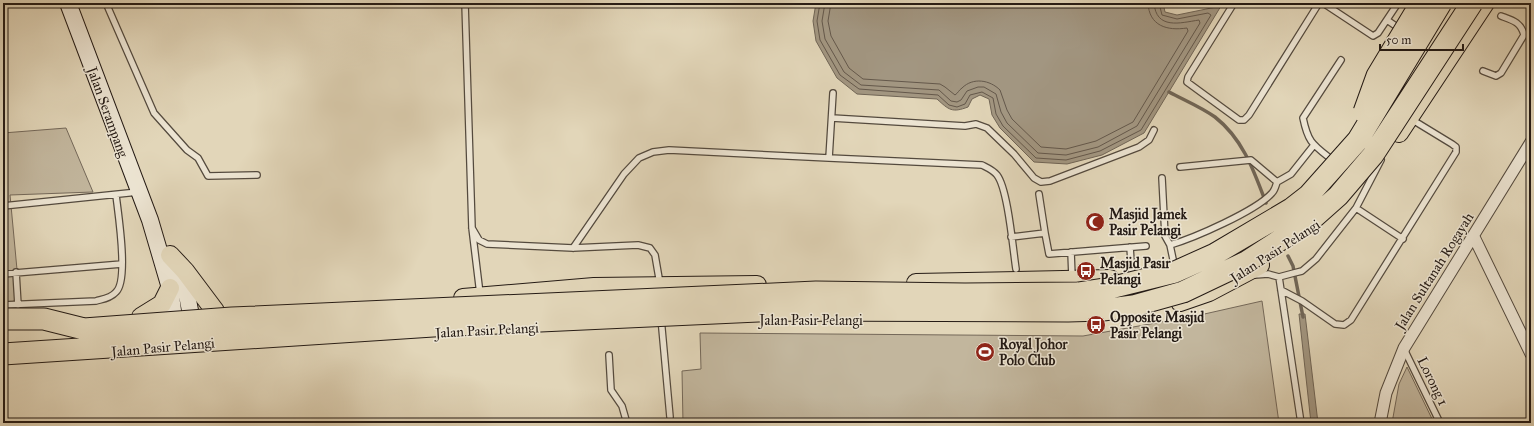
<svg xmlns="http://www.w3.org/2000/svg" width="1534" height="426" viewBox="0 0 1534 426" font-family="'IM FELL Great Primer',serif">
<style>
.green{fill:#c2b69d;stroke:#746859}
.water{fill:#a29681;stroke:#706556}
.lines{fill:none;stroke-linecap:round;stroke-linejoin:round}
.shore{stroke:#64584b;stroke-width:1}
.stream{stroke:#706556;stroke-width:3.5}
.service-casing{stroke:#544a3e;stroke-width:8}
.minor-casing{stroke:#544a3e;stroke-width:13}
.secondary-casing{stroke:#251b15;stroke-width:18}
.primary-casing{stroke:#251b15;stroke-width:20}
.motorway-casing{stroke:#251b15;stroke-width:23}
.service{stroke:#ece4d2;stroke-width:5.5}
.minor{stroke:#ece4d2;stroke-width:11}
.secondary{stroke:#ece4d2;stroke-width:16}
.primary{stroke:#e2d6b9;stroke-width:18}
.motorway{stroke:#e2d6b9;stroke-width:21}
.motorway-bridge-casing{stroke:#251b15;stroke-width:23;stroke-linecap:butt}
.motorway-bridge{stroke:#e2d6b9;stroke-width:21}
.labels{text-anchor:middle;stroke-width:3;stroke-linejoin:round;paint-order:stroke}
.street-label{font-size:14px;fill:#251b15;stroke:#ece4d2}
.poi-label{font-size:14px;font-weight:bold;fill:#251b15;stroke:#ece4d2;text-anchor:start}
</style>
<rect width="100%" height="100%" fill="#e2d6b9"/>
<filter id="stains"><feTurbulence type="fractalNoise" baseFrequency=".005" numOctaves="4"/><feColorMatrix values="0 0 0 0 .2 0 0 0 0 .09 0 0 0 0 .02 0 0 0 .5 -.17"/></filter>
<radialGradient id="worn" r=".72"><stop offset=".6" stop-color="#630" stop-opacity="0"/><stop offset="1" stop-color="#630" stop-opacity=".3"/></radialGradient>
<!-- green -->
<path class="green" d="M66,128L93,192L10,195L21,312L3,313V133Z
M1262,301L1279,423H683L682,371L701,369L700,333L1083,336L1200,315Z
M1407,367L1434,423H1392L1399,384Z"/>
<!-- water -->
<path class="water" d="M816,3H1163L1165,12L1177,15L1221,6L1144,133L1102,155L1067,164L1034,162L1000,128L992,115L989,99L980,95L972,99L968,107C952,113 949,110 937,99L857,94L837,78L816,41L813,21Z
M1299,314H1305L1318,423H1311Z"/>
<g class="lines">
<!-- shore -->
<path class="shore" d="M820,3L817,21L820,40L840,75L859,89L938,95L949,105L957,107L965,104L970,95L982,92L993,98L996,114L1003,126L1036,158L1066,160L1100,151L1141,130L1211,15L1208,13L1177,19L1162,15L1159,3
M825,3L822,21L825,39L844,72L861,85L939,90L951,101L957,102L961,100L967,91L978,87H984L996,94L1001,112L1007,123L1038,153L1066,155L1098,147L1137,126L1200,23L1199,20C1180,23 1156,30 1154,3
M831,3L828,21L831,36L849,68L863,79L940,84L945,87L955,95C958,93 959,90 962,88C973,77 990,80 1000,90L1007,110L1012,119L1041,147L1066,149L1096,141L1133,122L1188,31L1187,28C1167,31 1149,26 1148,3"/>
<!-- stream -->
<path class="stream" d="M1169,92C1184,100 1201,107 1215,117C1243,139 1254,171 1266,203
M1288,256L1293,266L1303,317"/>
<defs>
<path id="service" d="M106,3L154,113L187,150L198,158L208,176L257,175
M465,3L472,228L480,294
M1234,3L1188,77L1187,82L1239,120H1244L1249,115L1319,3
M1323,3L1373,36L1378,33L1398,3
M1387,20L1400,29
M1483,71L1496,76L1501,73L1524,35C1521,22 1512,20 1501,16
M832,118L965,126L976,124L987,128L1014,154L1034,178L1041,182L1050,181L1139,147L1149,140L1154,130
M829,158L982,165C988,168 993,170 997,175C1008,189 1013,250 1016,269
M1331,159C1312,144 1308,142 1303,118L1341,60
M1180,167L1251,160L1277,182L1291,174L1314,145
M1162,178L1165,236L1170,245L1174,264
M1039,194L1045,233
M3,206L138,192
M1356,208L1403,239
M472,228L479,240L487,244L573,248L638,245L650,248L655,255L660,284
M1011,237L1045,233L1049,254L1146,246
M1170,245C1194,238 1256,211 1272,193C1275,190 1276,185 1277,182
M1130,247L1132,276
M573,248L624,174L639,158L653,152L669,150L829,158L833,93
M1071,252L1072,277
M16,272L18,305
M3,274L122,264
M1255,275L1268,274L1279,277L1294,273L1302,271L1316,259L1356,208L1381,160
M1279,277L1301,423
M1281,290L1302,301L1335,324L1344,325L1351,320L1456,152V147L1452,144L1411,119
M3,305L96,301C103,299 111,298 116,292C129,280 118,213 116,195
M661,318L670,417
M1404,349L1440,423
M609,355L611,390L622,406L626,420"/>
<path id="minor" d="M1474,237L1531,354
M1380,423L1386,393L1404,348L1531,142"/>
<path id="secondary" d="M68,3L150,220L170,288L176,333
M174,264L187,295L194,331"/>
<path id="primary" d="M1399,133L1485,3
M170,255L185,271L215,311
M916,283L1110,279
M463,298L594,287L757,285
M1180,302L1209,292L1260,265
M141,317L162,304L170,288"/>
<path id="motorway" d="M3,337L80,329"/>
</defs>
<!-- service casing -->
<use href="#service" class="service-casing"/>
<!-- minor casing -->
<use href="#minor" class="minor-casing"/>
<!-- secondary casing -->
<use href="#secondary" class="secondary-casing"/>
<!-- primary casing -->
<use href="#primary" class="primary-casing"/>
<!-- motorway casing -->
<use href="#motorway" class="motorway-casing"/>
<!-- service -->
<use href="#service" class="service"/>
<!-- minor -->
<use href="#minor" class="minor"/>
<!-- secondary -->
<use href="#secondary" class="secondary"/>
<!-- primary -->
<use href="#primary" class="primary"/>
<!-- motorway -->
<use href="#motorway" class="motorway"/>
<defs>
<path id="motorway-bridge" d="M1364,112L1377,76L1421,3
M3,319H44L84,329L232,318L816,292L965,294L1078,293L1110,288L1175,272L1215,254L1291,209L1309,195L1358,140L1441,3
M3,354L433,326L782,310L1068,311L1103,310L1133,306L1183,292L1246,262L1311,220L1338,196L1373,155L1472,3"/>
</defs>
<!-- motorway-bridge casing -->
<use href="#motorway-bridge" class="motorway-bridge-casing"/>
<!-- motorway-bridge -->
<use href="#motorway-bridge" class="motorway-bridge"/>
</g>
<!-- icons -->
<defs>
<symbol id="mosque-disc" viewBox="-11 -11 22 22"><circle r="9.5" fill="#8f2418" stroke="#ece4d2"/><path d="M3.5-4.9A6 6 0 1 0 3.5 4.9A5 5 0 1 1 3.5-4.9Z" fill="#fff"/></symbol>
<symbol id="bus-disc" viewBox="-11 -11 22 22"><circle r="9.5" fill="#8f2418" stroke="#ece4d2"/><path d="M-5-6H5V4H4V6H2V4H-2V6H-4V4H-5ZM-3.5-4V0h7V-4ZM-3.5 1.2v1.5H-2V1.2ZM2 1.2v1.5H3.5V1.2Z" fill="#fff"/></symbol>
<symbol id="stadium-disc" viewBox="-11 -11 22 22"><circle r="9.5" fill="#8f2418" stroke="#ece4d2"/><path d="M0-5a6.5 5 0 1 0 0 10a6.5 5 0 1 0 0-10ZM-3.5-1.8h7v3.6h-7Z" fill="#fff"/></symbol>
</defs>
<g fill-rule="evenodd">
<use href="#mosque-disc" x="1084" y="211" width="22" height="22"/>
<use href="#bus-disc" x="1075" y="260" width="22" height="22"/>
<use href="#bus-disc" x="1085" y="314" width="22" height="22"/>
<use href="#stadium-disc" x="974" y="341" width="22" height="22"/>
</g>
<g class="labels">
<!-- street labels -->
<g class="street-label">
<text transform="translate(108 112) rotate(70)" y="5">Jalan Serampang</text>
<text transform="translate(1275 251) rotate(-33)" y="5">Jalan Pasir Pelangi</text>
<text transform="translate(1434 271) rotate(-58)" y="5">Jalan Sultanah Rogayah</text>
<text x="811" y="325">Jalan Pasir Pelangi</text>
<text transform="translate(487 330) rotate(-3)" y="5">Jalan Pasir Pelangi</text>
<text transform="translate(163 347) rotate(-5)" y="5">Jalan Pasir Pelangi</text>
<text transform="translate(1433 381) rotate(64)" y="5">Lorong 1</text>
</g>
<!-- poi labels -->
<g class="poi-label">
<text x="1109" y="219">Masjid Jamek<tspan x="1109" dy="16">Pasir Pelangi</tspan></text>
<text x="1100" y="268">Masjid Pasir<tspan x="1100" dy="16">Pelangi</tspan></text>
<text x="1110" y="322">Opposite Masjid<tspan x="1110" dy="16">Pasir Pelangi</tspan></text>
<text x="999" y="349">Royal Johor<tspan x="999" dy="16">Polo Club</tspan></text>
</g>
</g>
<!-- margin -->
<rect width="1534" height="426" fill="none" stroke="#e2d6b9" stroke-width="16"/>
<rect x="4" y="4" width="1526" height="418" fill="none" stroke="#251b15" stroke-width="2"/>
<rect x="8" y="8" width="1518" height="410" fill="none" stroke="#251b15"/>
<!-- scale -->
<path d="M1380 44v6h83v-6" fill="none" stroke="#251b15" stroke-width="2"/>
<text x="1386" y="44" font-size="12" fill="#251b15" stroke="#ece4d2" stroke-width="3" paint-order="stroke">50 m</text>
<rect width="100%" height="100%" filter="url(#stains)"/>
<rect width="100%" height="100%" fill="url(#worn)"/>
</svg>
